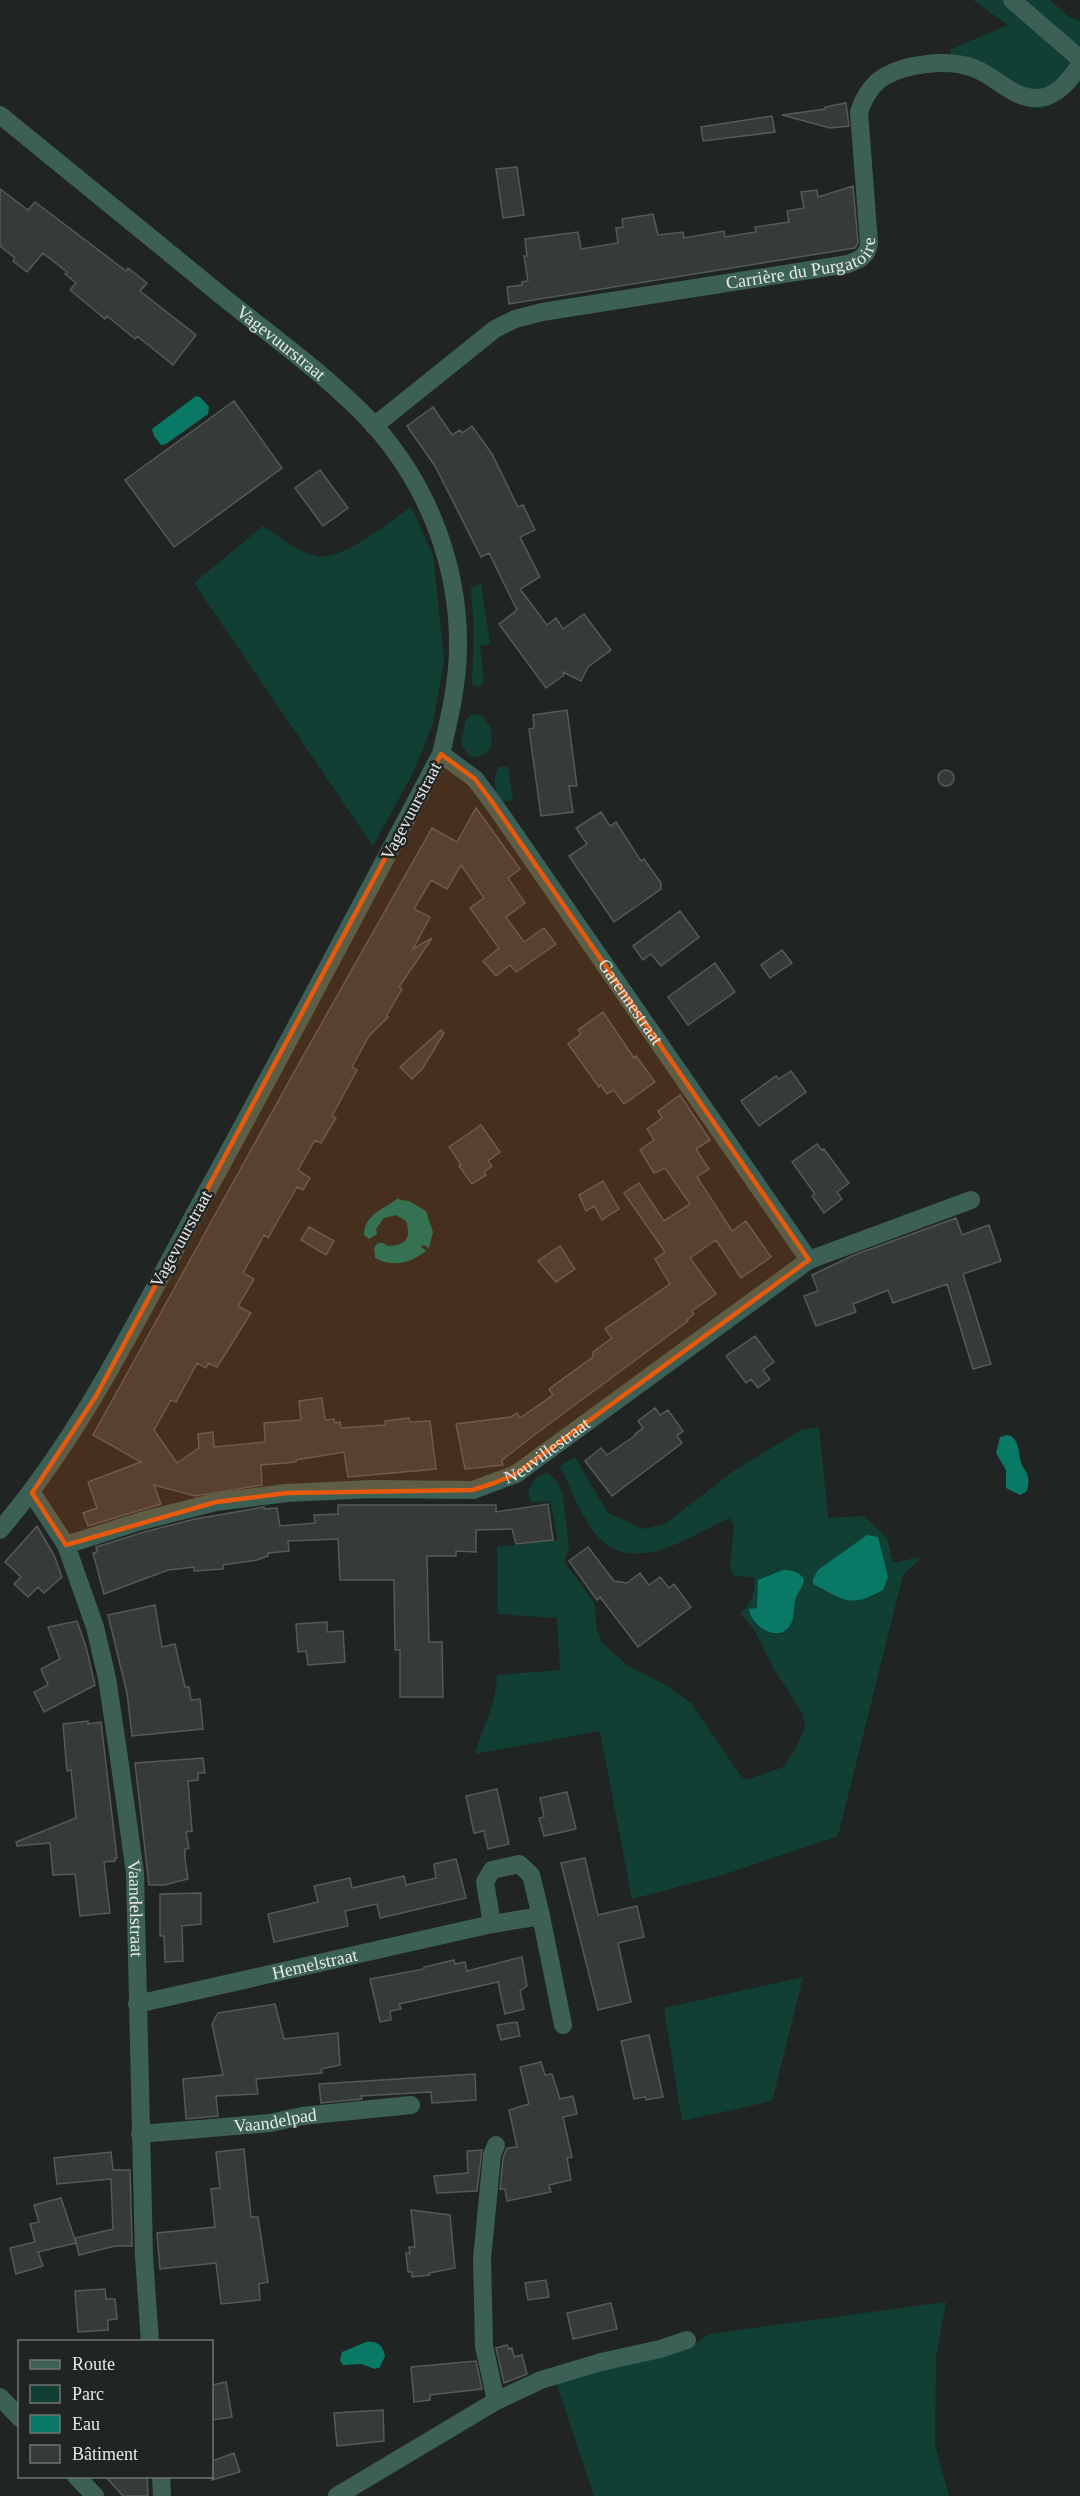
<svg xmlns="http://www.w3.org/2000/svg" width="1080" height="2496" viewBox="0 0 1080 2496" font-family="'Times New Roman',serif">
<style>
.green{fill:#113f34}
.water{fill:#097965}
.building{fill:#363b39;stroke:#545a59;stroke-width:1.5}
.lines{fill:none;stroke-linecap:round;stroke-linejoin:round}
.street{stroke:#3d6056;stroke-width:18}
.marked{fill:#e8590c;fill-opacity:0.2;stroke:#e8590c;stroke-width:4.5;stroke-linejoin:round}
.labels{text-anchor:middle;stroke-width:5;stroke-linejoin:round;paint-order:stroke}
.street-label{font-size:18px;fill:#e6eae9;stroke:#202523}
</style>
<rect width="100%" height="100%" fill="#202523"/>
<!-- green -->
<path class="green" d="M973,0H1050L1069,17L1080,21V83C1028,132 1027,99 977,79C968,76 958,74 949,71L951,49L1008,25Z
M411,507L433,555L444,661L433,723L413,773L373,846L194,583L263,526C280,537 296,551 316,556C342,562 389,522 411,507Z
M481,584L490,644L480,646L484,683L478,687L472,684L474,632L471,588Z
M473,714C497,714 500,763 470,756L461,744L466,719Z
M499,767H508L513,800L501,802C494,789 492,780 499,767Z
M819,1427L828,1518L864,1516L887,1538L893,1563L923,1556L903,1575L838,1836L723,1875L632,1899L600,1731L475,1754C483,1724 496,1707 497,1675L560,1670L557,1618L498,1614L497,1547L558,1540L550,1501L531,1502L528,1493C532,1482 537,1474 548,1473L558,1482L563,1497L569,1548L564,1562L594,1602L597,1631L602,1643L630,1667L667,1686L691,1703L740,1775L746,1780L783,1767L795,1750L805,1727L803,1714L772,1666L755,1631L741,1613C751,1602 756,1593 754,1577L734,1576L730,1568L734,1525L729,1518C692,1535 638,1575 600,1539C584,1523 570,1487 560,1466L575,1457L608,1513L643,1529L665,1524L735,1470L801,1430Z
M803,1977L772,2101L682,2121L664,2008Z
M946,2302L936,2357L935,2445L949,2496H594L556,2381L692,2346L709,2334Z"/>
<!-- water -->
<path class="water" d="M196,396L200,397L209,407L208,414L166,444L161,445L154,436L152,429Z
M398,1198L400,1200L409,1201L426,1211L433,1232L429,1248L424,1245L421,1247L426,1251C410,1263 393,1268 375,1258L374,1248L378,1243H383L388,1246C405,1245 412,1239 406,1221L396,1215L384,1218L376,1229L377,1234L369,1239L364,1235C364,1214 385,1209 398,1198Z
M1007,1435L1011,1436C1019,1442 1018,1449 1020,1458C1022,1473 1032,1469 1027,1491L1020,1495L1006,1488V1470L996,1453L1000,1437Z
M867,1535L878,1537L888,1577L883,1590C848,1609 845,1600 813,1584V1579L818,1570Z
M783,1570C793,1570 799,1572 804,1579C804,1587 797,1592 795,1601C793,1610 795,1621 788,1628C775,1642 751,1625 749,1609L757,1608L758,1580Z
M366,2342C377,2341 383,2345 385,2356L380,2367L375,2369L361,2364L343,2365L340,2360L342,2352Z"/>
<!-- building -->
<path class="building" d="M846,103L849,126L830,128L782,115L825,109V107Z
M772,116L775,132L703,141L701,127Z
M517,167L524,215L503,218L496,169Z
M853,186L858,243L855,248L509,304L507,287L522,285V282L528,281L524,256H527L525,239L578,232L581,249L618,243L616,228L623,227L622,219L653,214L658,235L683,232L684,238L724,231L725,237L756,232L755,227L789,222L787,211L804,208L801,192L817,190L818,197Z
M0,189L28,210L35,202L126,271L128,268L147,283L140,291L196,335L173,365L137,336L135,339L107,316L105,319L70,290L76,283L65,274L67,272L43,253L27,272L13,261L15,258L0,246Z
M234,401L282,468L174,547L125,480Z
M433,407L452,435L460,430L462,433L472,426L492,454L518,507L523,505L535,530L520,537L540,577L520,589L547,625L556,618L563,629L584,614L611,650L588,667L581,681L563,672L564,675L546,688L499,624L517,610L489,553L481,557L435,466L407,426Z
M320,470L348,508L323,526L295,488Z
M567,710L577,786H569L573,812L541,816L529,729L534,728L533,715Z
M938 778a8 8 0 1 1 16 0a8 8 0 1 1-16 0Z
M476,808L520,869L508,878L525,903L506,917L524,942L544,928L556,944L516,972L510,965L496,976L483,961L499,948L470,908L484,898L461,865L447,889L431,880L414,909L430,917L413,949L432,938L399,987L402,989L387,1015L388,1017L369,1036L352,1067L357,1070L332,1116L336,1118L321,1143L315,1140L298,1170L310,1178L303,1190L297,1187L268,1238L264,1235L243,1273L254,1279L238,1306L251,1313L217,1367L208,1363L206,1368L197,1363L176,1402L171,1400L154,1430L177,1463L199,1448L198,1434L213,1432L214,1447L265,1442L264,1423L301,1420L299,1401L322,1398L325,1420L334,1419L335,1423L340,1422L341,1428L385,1425V1421L409,1418L410,1422L430,1421L436,1469L348,1477L344,1452L296,1460V1462L261,1465L262,1485L195,1496L154,1485L161,1504L88,1526L83,1513L97,1508L88,1482L141,1462L93,1435L302,1058L432,828L457,842Z
M601,812L610,826L616,822L641,861L644,859L661,883V889L614,922L569,856L587,844L576,828Z
M680,911L699,937L661,966L651,954L643,960L633,946Z
M782,950L792,963L770,978L761,965Z
M715,963L735,992L688,1025L668,997Z
M603,1012L634,1058L636,1056L655,1082L624,1104L614,1090L607,1094L601,1085L599,1087L568,1044L581,1034L578,1030Z
M441,1030L444,1033L422,1069L412,1079L400,1067Z
M791,1071L806,1092L759,1126L741,1101L776,1076L779,1079Z
M680,1095L710,1140L696,1149L709,1169L697,1177L732,1231L746,1221L771,1257L741,1278L716,1240L690,1258L716,1294L692,1311L694,1314L687,1320L688,1321L533,1436L502,1460L503,1465L465,1469L456,1424L511,1417L517,1413L520,1418L553,1395L549,1389L593,1357V1352L612,1338L605,1329L670,1284L655,1259L665,1252L663,1249L624,1193L639,1183L664,1221L690,1204L665,1168L654,1173L640,1150L654,1140L647,1129L662,1118L658,1111Z
M481,1125L500,1152L488,1161L492,1166L484,1172L486,1175L472,1184L459,1166L461,1165L449,1147Z
M817,1144L822,1150L824,1149L849,1183L837,1192L842,1199L824,1213L812,1196L815,1194L792,1162Z
M603,1181L619,1209L602,1220L594,1206L586,1211L579,1195Z
M956,1218L962,1235L989,1225L1001,1261L963,1274L991,1364L973,1369L947,1284L893,1303L888,1290L853,1304L856,1312L816,1326L804,1296L818,1291L812,1275L854,1255Z
M309,1227L334,1241L326,1255L301,1240Z
M560,1246L575,1269L556,1282L538,1261Z
M755,1336L774,1362L763,1370L770,1379L758,1388L751,1379L746,1383L726,1356Z
M655,1408L660,1415L668,1410L683,1431L677,1436L682,1443L612,1496L585,1461L601,1448L607,1455L636,1435L635,1434L643,1428L638,1421Z
M548,1504L553,1540L516,1544L512,1529L476,1530V1552L456,1551V1556H427L429,1642H442L443,1697H400V1650H395L394,1580H340L338,1539L288,1541L289,1551L268,1553V1556L257,1560L223,1565V1569L194,1571V1567L168,1570L104,1594L93,1553L97,1552L96,1547L144,1532L195,1519L264,1507V1509L277,1508L280,1526L315,1523L314,1515L338,1514V1505H496V1512Z
M37,1526L54,1555L62,1577L44,1593L38,1587L28,1597L14,1584L21,1577L5,1562Z
M588,1547L614,1581L627,1583L640,1573L649,1585L660,1577L669,1588L674,1584L691,1607L638,1647L600,1597L597,1600L569,1561Z
M155,1605L162,1647L175,1644L185,1687H189L191,1700L200,1699L203,1729L132,1736L127,1693L108,1615Z
M77,1621L86,1647L95,1685L44,1712L34,1692L48,1685L41,1669L60,1659L48,1627Z
M327,1622V1632L343,1631L345,1662L308,1665L306,1651L298,1652L296,1624Z
M88,1721V1724L101,1722L117,1858H115V1861L104,1862L110,1913L80,1916L75,1874L53,1875L50,1843L17,1846L16,1842L76,1818L71,1770L67,1771L63,1724Z
M203,1758L205,1773H198V1780L188,1781L192,1831L186,1832L189,1848L185,1849V1859L188,1879L164,1885H149L135,1763Z
M497,1789L509,1844L488,1849L484,1831L474,1833L466,1796Z
M567,1792L576,1829L544,1836L539,1818L544,1817L540,1798Z
M585,1858L598,1915L637,1906L644,1937L618,1943L631,2002L598,2010L561,1863Z
M456,1859L466,1898L380,1918L377,1904L345,1911L348,1926L274,1942L268,1914L318,1902L314,1886L350,1878L352,1888L404,1876L406,1885L436,1878L434,1864Z
M201,1893V1924L182,1926L183,1961L165,1962L164,1936H160V1894Z
M522,1957L527,1986L520,1991L524,2009L505,2014L498,1982L399,2004L401,2009L390,2011L391,2020L380,2022L370,1979L424,1969V1967L454,1960L455,1964L465,1962L467,1971Z
M275,2004L284,2039L338,2033L340,2065L321,2069L322,2073L256,2079L258,2094L216,2096L218,2116L186,2119L183,2079L223,2075L212,2024L218,2013Z
M517,2022L520,2036L501,2040L497,2025Z
M649,2035L663,2097L646,2100L645,2097L634,2099L621,2041Z
M541,2062L545,2075L552,2074L560,2099L573,2096L577,2114L563,2117L572,2157L567,2158L571,2180L549,2185L551,2192L507,2201L505,2189H500L503,2158L507,2148L517,2147L509,2110L529,2104L520,2067Z
M475,2074L476,2100L432,2103L431,2092L361,2096L362,2099L321,2103L319,2084Z
M244,2149L251,2217H258L268,2282L259,2284L260,2300L221,2304L216,2263L160,2269L157,2233L215,2227L211,2189L220,2188L216,2152Z
M482,2150L477,2191L437,2193L434,2176L468,2173L467,2151Z
M111,2152L113,2170H130L132,2246H115L79,2255L75,2238L113,2229L111,2179L57,2184L54,2158Z
M61,2198L76,2243L38,2252L43,2266L16,2274L10,2248L35,2242L30,2224L39,2222L34,2205Z
M411,2210L450,2215L455,2268L429,2273L430,2275L412,2277V2272H408L406,2253H410L409,2247H415Z
M546,2280L549,2297L528,2300L525,2283Z
M105,2289L106,2299H115L117,2319L108,2320V2330L78,2332L75,2291Z
M611,2303L617,2329L573,2339L567,2313Z
M507,2345L509,2349L512,2348L514,2357L522,2355L527,2374L504,2383L496,2348Z
M476,2361L482,2389L430,2395V2400L414,2402L411,2367Z
M226,2382L232,2417L212,2420V2385Z
M383,2410L384,2441L337,2446L334,2413Z
M234,2453L240,2472L212,2480V2461Z
M105,2476H147L148,2496H123Z"/>
<g class="lines">
<!-- street -->
<g class="street">
<path d="M1012,0L1080,59"/>
<path id="s1" d="M0,115C77,177 152,239 228,301C277,340 330,378 373,424C428,485 459,566 458,647C458,683 449,720 441,754C357,912 274,1070 188,1226C131,1331 78,1439 0,1530"/>
<path id="s2" d="M374,426L495,329L515,319L542,312L848,264C859,260 868,256 869,243L859,112C863,100 869,89 878,81C901,63 950,58 976,69C998,78 1013,99 1038,98C1058,97 1070,79 1080,65"/>
<path id="s3" d="M441,754L475,779L493,803L809,1260"/>
<path id="s4" d="M32,1493L66,1545L95,1627L107,1678L119,1758L135,1873L144,2257L150,2342"/>
<path id="s5" d="M66,1545L141,1521L216,1502L287,1493L371,1489L473,1490L516,1474L809,1260L971,1200"/>
<path d="M492,1924L485,1882L492,1870L519,1864L531,1875L541,1916"/>
<path id="s6" d="M137,2004L492,1924L541,1916L563,2025"/>
<path id="s7" d="M140,2134L270,2123L302,2116L411,2105"/>
<path d="M0,2397L20,2418"/>
<path d="M496,2401L484,2346L482,2259L492,2155L496,2145"/>
<path d="M76,2476L95,2496"/>
<path d="M161,2476L162,2496"/>
<path d="M337,2496L496,2401L541,2380L601,2362L660,2349L687,2340"/>
</g>
</g>
<!-- marked area -->
<path class="marked" d="M441,754L475,779L493,803L809,1260L516,1474L494,1483L473,1490L287,1493L216,1502L66,1545L32,1493L96,1396Z"/>
<g class="labels">
<!-- street labels -->
<g class="street-label">
<text dy="6" stroke="none"><textPath href="#s2" startOffset="472">Carrière du Purgatoire</textPath></text>
<text dy="6" stroke="none"><textPath href="#s1" startOffset="362">Vagevuurstraat</textPath></text>
<text transform="translate(411 811) rotate(-62)" y="6">Vagevuurstraat</text>
<text dy="6" stroke="none"><textPath href="#s3" startOffset="314">Garennestraat</textPath></text>
<text transform="translate(181 1239) rotate(-61)" y="6">Vagevuurstraat</text>
<text dy="6" stroke="none"><textPath href="#s5" startOffset="498">Neuvillestraat</textPath></text>
<text dy="6" stroke="none"><textPath href="#s4" startOffset="434">Vaandelstraat</textPath></text>
<text dy="6" stroke="none"><textPath href="#s6" startOffset="182">Hemelstraat</textPath></text>
<text dy="6" stroke="none"><textPath href="#s7" startOffset="136">Vaandelpad</textPath></text>
</g>
</g>
<!-- legend -->
<rect x="18" y="2340" width="195" height="138" fill="#202523" stroke="#6f7472" stroke-width="1.5"/>
<rect x="30" y="2360" width="30" height="9" fill="#3d6056" stroke="#6f7472" stroke-width="1.5"/>
<text x="72" y="2370" font-size="18" fill="#e6eae9">Route</text>
<rect x="30" y="2385" width="30" height="18" fill="#113f34" stroke="#6f7472" stroke-width="1.5"/>
<text x="72" y="2400" font-size="18" fill="#e6eae9">Parc</text>
<rect x="30" y="2415" width="30" height="18" fill="#097965" stroke="#6f7472" stroke-width="1.5"/>
<text x="72" y="2430" font-size="18" fill="#e6eae9">Eau</text>
<rect x="30" y="2445" width="30" height="18" fill="#363b39" stroke="#6f7472" stroke-width="1.5"/>
<text x="72" y="2460" font-size="18" fill="#e6eae9">Bâtiment</text>
</svg>
